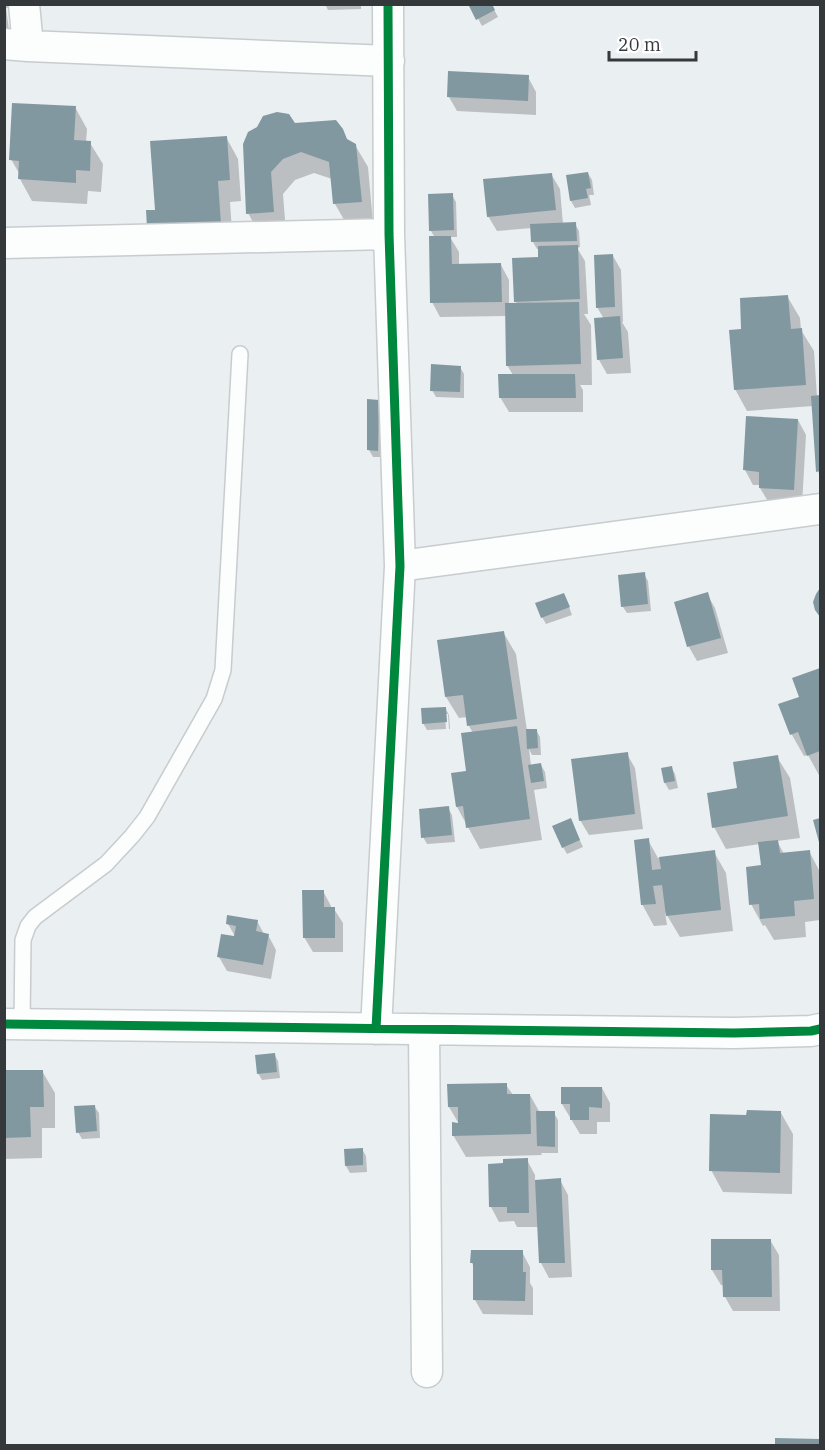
<svg xmlns="http://www.w3.org/2000/svg" width="825" height="1450" viewBox="0 0 825 1450" font-family="'IBM Plex Serif',serif">
<style>
.shadow{fill:#0003}
.building{fill:#8298a0}
.lines{fill:none;stroke-linecap:round;stroke-linejoin:round}
.lane-casing{stroke:#c8ccce;stroke-width:18}
.street-casing{stroke:#c8ccce;stroke-width:33}
.lane{stroke:#fcfdfd;stroke-width:15}
.street{stroke:#fcfdfd;stroke-width:30}
.cycleway-casing{stroke:#fff;stroke-width:13}
.cycleway{stroke:#00873e;stroke-width:9}
</style>
<rect width="100%" height="100%" fill="#eaeff2"/>
<!-- shadow -->
<path class="shadow" d="M4,4H16V7L6,8L9,30L4,31Z
M325,4H361V9L328,10Z
M470,4H491L498,17L482,26Z
M528,77L536,92V115L457,111L449,97Z
M75,107L87,129L86,142L90,143L103,164L101,192L88,191L87,204L32,201L20,179V175L11,159Z
M294,124L355,145L368,167L373,223L347,225L335,204L332,179L314,173L295,180L283,194L286,233L260,235L248,213Z
M226,137L238,159L241,201L230,202L233,245L156,211Z
M588,173L592,180L594,195H589L591,205L575,208L571,201Z
M551,174L560,189L563,224H575L579,231L580,247L577,248L585,261L588,314H584L591,325L592,385H580L583,390V412H509L500,397L513,375L507,365L506,316L440,317L432,302L435,238L431,231L452,195L456,202L457,237H450L459,252V265H501L509,280V305L517,304L516,301L540,258V249H537L533,242L532,228L497,231L488,216Z
M613,256L621,270L623,322H622L628,332L631,373L607,374L599,360L604,319L597,307Z
M787,296L800,318L801,330L814,351L817,397H820V476L818,471L813,406L747,411L735,389L743,331Z
M460,367L464,374V398L436,397L432,390Z
M378,401L382,408V457H373L369,450Z
M798,420L806,435L802,505L769,503L760,488V485H753L745,470Z
M644,574L648,581L651,611L627,613L623,607Z
M707,594L715,608L728,653L697,661L689,647L676,603Z
M567,601L572,615L546,624L542,617Z
M503,632L516,654L527,731L536,730L540,737L541,755H532L529,749L531,766L541,765L545,772L547,788L534,790L542,840L480,849L457,807L468,772L473,733L469,726L468,717L459,718L446,697Z
M820,669V777L808,755L804,756L792,735L780,705L801,698L794,679Z
M445,708L449,715L450,729H449L448,714H445L446,729L427,730L423,723Z
M627,754L635,768L643,829L589,835L580,820Z
M777,757L790,778L800,838L777,841L784,854L809,851L820,872V920L805,922L806,937L774,940L765,925L763,926L751,904L762,867L760,844L726,849L714,827L739,789Z
M671,767L675,774L678,788L669,790L665,783Z
M448,808L452,815L455,842L427,844L423,837Z
M574,827L583,847L567,854L563,847Z
M648,840L658,858L714,852L726,873L733,931L680,937L665,912L667,925L654,926L642,904Z
M323,891L331,906V909H334L343,923V952H313L304,937Z
M257,921L264,934L268,935L276,950L271,979L227,971L219,957L236,938L228,924Z
M274,1054L278,1061L280,1078L262,1080L258,1073Z
M4,1071H42L55,1093V1128H42V1158L4,1159Z
M506,1085L513,1095H530L540,1113H554L558,1120V1153H541L542,1155L466,1157L453,1135L459,1124L449,1107Z
M602,1088L610,1103V1122H597V1134H580L562,1104Z
M94,1106L99,1113L100,1138L82,1139L78,1132Z
M781,1113L793,1134L792,1194L723,1192L711,1170L747,1117Z
M362,1149L366,1156L367,1172L350,1173L346,1166Z
M527,1160L535,1175V1181L560,1180L568,1195L572,1277L549,1278L541,1263L539,1227H517L514,1221L499,1222L491,1207Z
M770,1240L779,1255L780,1311H733L725,1297L724,1285H721L712,1270Z
M522,1252L530,1267V1283L533,1288V1315L483,1314L475,1300L474,1267L472,1263Z"/>
<!-- building -->
<path class="building" d="M468,4H492L495,10L476,20Z
M448,71L529,75L528,101L447,97Z
M12,103L76,106L74,140L91,141L90,171L76,170V183L18,179L19,161L9,160Z
M277,112L289,114L295,123L336,120L343,129L347,139L356,144L362,202L333,204L329,162L301,152L283,159L271,172L274,212L246,214L243,144L248,132L257,127L263,116Z
M227,136L230,180L218,181L221,224L147,228L146,210H155L150,141Z
M588,172L591,188L586,189L588,198L570,201L566,175Z
M552,173L556,210L487,217L483,179Z
M453,193L454,230L429,231L428,194Z
M576,222L577,241L531,242L530,224Z
M429,236H451L452,264L501,263L502,302L430,303Z
M578,245L580,299L514,302L512,258L538,257V246Z
M613,254L615,307L596,308L594,255Z
M788,295L791,329L802,328L806,385L734,390L729,330L741,329L740,298Z
M579,302L581,364L506,366L505,303Z
M620,316L623,358L597,360L594,318Z
M431,364L461,366L460,392L430,391Z
M498,374H575L576,398H499Z
M820,395V471L816,472L811,396Z
M367,399L379,400L378,451L367,450Z
M746,416L798,419L794,490L759,488V472L743,470Z
M645,572L648,604L621,607L618,575Z
M820,588V617L815,610L813,602L816,594Z
M708,592L721,638L687,647L674,602Z
M564,593L570,607L541,618L535,603Z
M504,631L517,719L467,726L463,695L445,697L437,640Z
M820,668V751L807,756L798,732L790,735L778,704L799,697L792,678Z
M446,707L447,722L422,724L421,708Z
M517,726L530,819L466,828L463,806L456,807L451,773L466,771L461,733Z
M526,729H537L538,748L527,749Z
M628,752L635,814L579,821L571,759Z
M778,755L788,816L712,828L707,793L737,788L733,762Z
M541,763L544,781L531,783L528,765Z
M672,766L675,781L664,783L661,768Z
M449,806L452,835L421,838L419,809Z
M571,818L580,840L562,848L552,826Z
M820,818V846L813,820Z
M649,838L652,870L661,869L659,857L715,850L721,910L666,916L662,885L653,886L656,904L641,905L634,840Z
M778,840L780,853L810,850L814,899L794,901L795,916L760,919L759,904L749,905L746,867L761,865L758,842Z
M302,890H324V907H335V938H303Z
M227,915L258,920L256,931L269,934L263,965L217,957L221,934L234,936L236,926L226,924Z
M275,1053L277,1072L257,1074L255,1055Z
M4,1070H43L44,1107H30L31,1137L4,1138Z
M507,1083V1094H530L531,1134L452,1136V1122L458,1123V1107H448L447,1084Z
M561,1087H602V1108L589,1107V1120H570V1104H561Z
M95,1105L97,1131L76,1133L74,1106Z
M747,1110L781,1111L780,1173L709,1171L710,1114L746,1115Z
M536,1111H555V1147L537,1146Z
M363,1148V1165L345,1166L344,1149Z
M528,1158L529,1213H507V1207H489L488,1164L503,1163V1159Z
M561,1178L565,1263H539L535,1180Z
M711,1239H771L772,1297H723L722,1270H711Z
M471,1250H523V1272H526L525,1301L473,1300V1263H470Z
M775,1438L820,1439V1446H775Z"/>
<g class="lines">
<defs>
<path id="lane" d="M22,1025L23,940L28,926L35,917L106,864L132,836L147,817L214,699L223,670L240,354"/>
<path id="street" d="M24,4L28,46
M4,44L28,46L389,61
M4,243L389,234
M400,566L820,509
M4,1024L734,1033L811,1031L820,1029
M376,1029L400,566L389,234L388,4
M424,1029L427,1372"/>
</defs>
<!-- lane casing -->
<use href="#lane" class="lane-casing"/>
<!-- street casing -->
<use href="#street" class="street-casing"/>
<!-- lane -->
<use href="#lane" class="lane"/>
<!-- street -->
<use href="#street" class="street"/>
<defs>
<path id="cycleway" d="M4,1024L734,1033L811,1031L820,1029
M376,1029L400,566L389,234L388,4"/>
</defs>
<!-- cycleway casing -->
<use href="#cycleway" class="cycleway-casing"/>
<!-- cycleway -->
<use href="#cycleway" class="cycleway"/>
</g>
<!-- border -->
<rect width="825" height="1450" fill="none" stroke="#34383a" stroke-width="12"/>
<!-- scale -->
<path d="M609 51v9h87v-9" fill="none" stroke="#34383a" stroke-width="3"/>
<text x="618" y="51" font-size="18" fill="#34383a" stroke="#ffffff" stroke-width="4.5" paint-order="stroke">20 m</text>
</svg>
